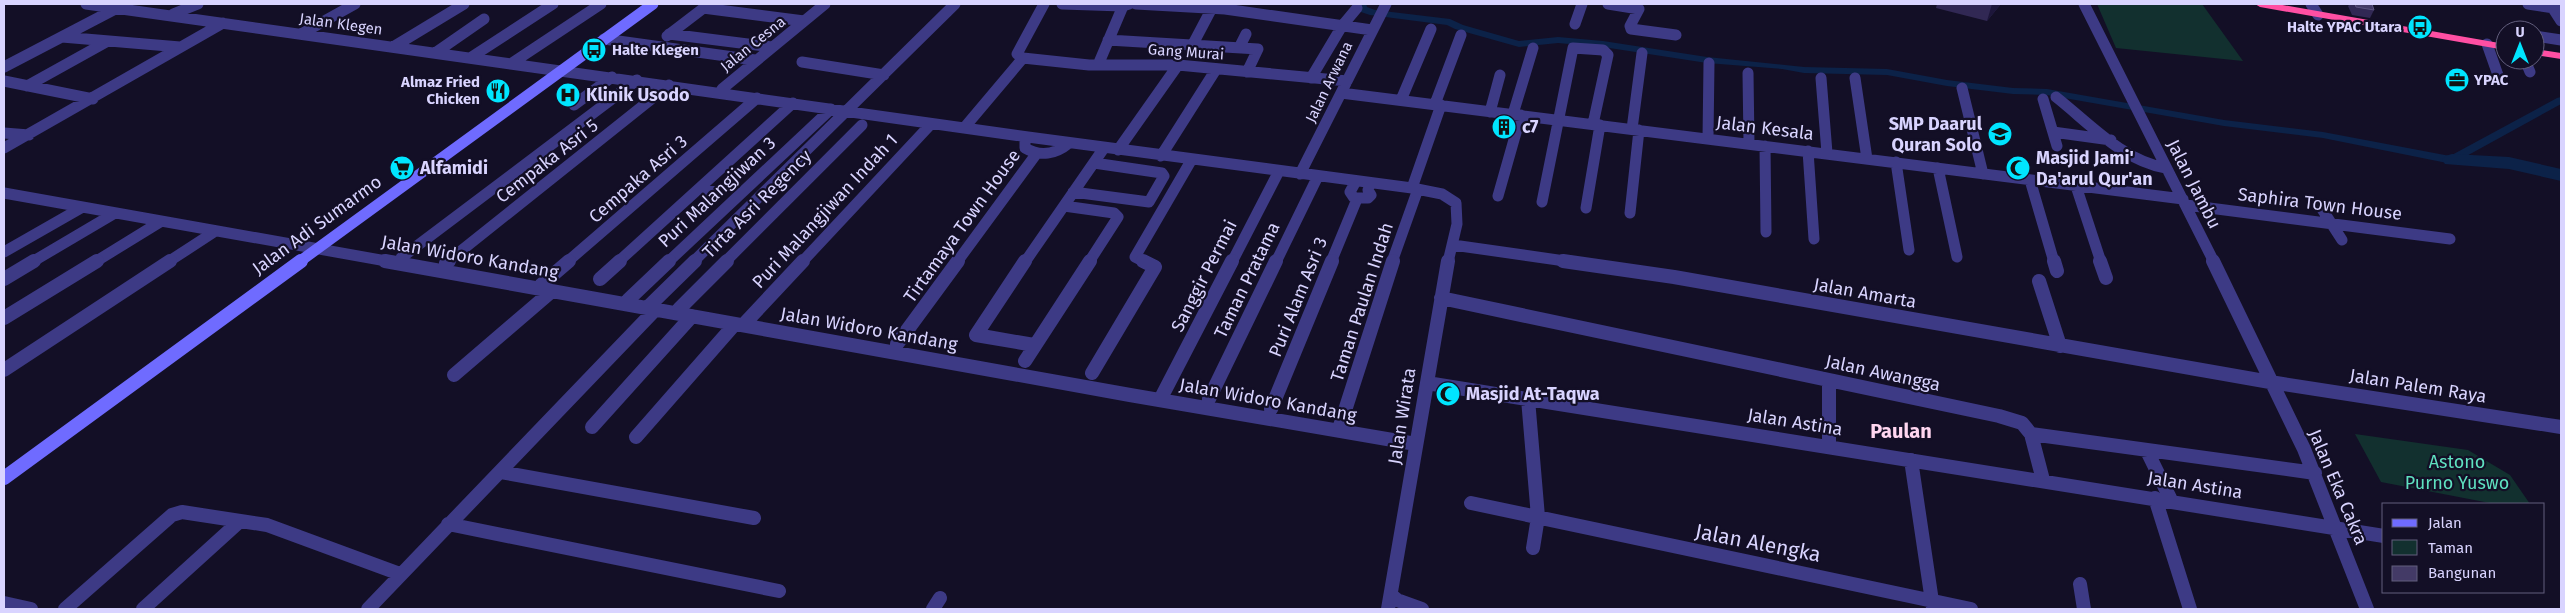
<svg xmlns="http://www.w3.org/2000/svg" width="2565" height="613" viewBox="0 0 2565 613" font-family="'Fira Sans',sans-serif">
<style>
.green{fill:#12302f}
.lines{fill:none;stroke-linecap:round;stroke-linejoin:round}
.canal{fill:#0c2248;fill-rule:evenodd}
.river{fill:#0c2248;fill-rule:evenodd}
.street-far1{stroke:#3d3a85;stroke-width:11}
.street{stroke:#3d3a85;stroke-width:14}
.secondary-far1{stroke:#6f6bff;stroke-width:11}
.secondary{stroke:#6f6bff;stroke-width:14}
.highway{fill:#ff4fa3;fill-rule:evenodd}
.wall{fill:#312854}
.shaded-wall{fill:#1d163a}
.building{fill:#433a66;stroke:#5a527e}
.labels{text-anchor:middle;stroke-width:4.5;stroke-linejoin:round;paint-order:stroke}
.far-street-label{font-size:15px;fill:#d9d4ff;stroke:#130f26}
.far-poi-label{font-size:15px;font-weight:bold;fill:#d9d4ff;stroke:#130f26;text-anchor:end}
.poi-label{font-size:18px;font-weight:bold;fill:#d9d4ff;stroke:#130f26;text-anchor:start}
.street-label{font-size:18px;fill:#d9d4ff;stroke:#130f26}
.park-label{font-size:18px;fill:#5fe0c0;stroke:#130f26}
.quarter-label{font-size:20px;font-weight:bold;fill:#ffd6f0;stroke:#130f26}
.near-street-label{font-size:21px;fill:#d9d4ff;stroke:#130f26}
</style>
<rect width="100%" height="100%" fill="#130f26"/>
<!-- green -->
<path class="green" d="M2097,4H2202L2243,61L2116,48Z
M2355,434L2468,450L2510,475L2530,504H2495L2381,482Z"/>
<g class="lines">
<!-- canal -->
<path class="canal" d="M1356,4H1366L1367,7L1375,10L1450,19L1463,25L1519,41L1558,37L1603,41L1707,57L1804,67L1887,69L1947,80L2013,88L2047,89L2224,120L2323,132L2450,156L2557,98L2561,97V104L2452,164L2323,138L2224,126L2047,95L2013,94L1947,86L1887,75L1804,73L1782,69L1707,63L1603,47L1558,43L1519,47L1455,29L1447,25L1370,15L1358,11Z"/>
<!-- river -->
<path class="river" d="M2452,154L2509,157L2561,169V181L2509,169L2445,164L2442,160L2445,156Z"/>
<!-- street-far1 -->
<path class="street-far1" d="M86,4L1028,137L1412,188L1442,194L1456,203L1457,224L1448,262
M1062,4L1123,6L1129,4
M1136,4L1225,9L1372,30
M1608,4L1639,9L1630,26L1631,29L1676,35
M2084,4L2214,262
M2311,4L2318,15
M2528,4L2561,9
M2552,7L2561,21
M703,8L804,21
M173,14L198,4
M1575,24L1582,4
M301,34L355,4
M669,34L772,47
M667,36L709,4
M2535,36L2561,40
M62,37L180,47
M604,39L755,60
M1108,40L1258,49L1247,72
M1193,44L1212,8
M2487,44L2499,78
M1240,46L1246,34
M393,47L464,4
M435,53L484,19
M470,58L553,4
M1023,58L1089,65H1178L1347,81
M1023,58L1017,54L1044,4
M2525,60L2530,72
M802,62L884,75
M512,63L601,4
M1098,65L1123,6
M4,67L119,7
M1748,73L1749,144
M1311,78L1342,26L1357,8
M1821,78L1827,153
M1855,78L1867,159
M4,81L93,99
M27,86L108,41
M1962,88L1983,174
M722,89L825,4
M1341,93L2183,199
M2056,97C2089,123 2123,161 2166,168
M2043,99L2057,146
M1401,100L1431,29
M1435,104L1461,35
M574,105L612,77
M1490,112L1500,75
M1513,114L1533,48
M964,128L1023,58
M1632,129L1642,53
M2053,132L2111,140
M4,133L29,135
M1028,137L1025,141V148C1040,157 1056,154 1069,143
M1708,138L1709,63
M1765,146L1766,232
M4,148L223,23
M1118,150L1178,65
M1808,151L1814,239
M1161,156L1215,71
M1896,162L1909,250
M1938,168L1957,257
M1300,174L1386,4
M2030,180L2054,262
M1356,181L1350,192L1354,198H1368L1371,195L1368,190L1370,183
M2076,186L2101,262
M1412,188L1441,105
M699,189L720,192
M1073,192L1149,202L1164,176L1162,173L1094,163
M4,193L392,262
M1498,196L1521,115
M1542,202L1573,48L1603,50L1608,55L1593,124
M2186,205L2450,239
M1064,206L1114,213L1118,217L1089,262
M1586,208L1600,125
M2322,209L2342,240
M1630,213L1639,130
M1453,245L1572,262
M4,252L81,208
M401,258L637,80
M32,262L115,213
M95,262L160,222
M168,262L214,232
M447,262L669,85
M567,262L757,98
M618,262L793,103
M668,262L831,109
M693,262L955,4
M725,262L862,125
M802,262L931,124
M957,262L1037,153
M1025,262L1104,148
M1145,262L1135,257L1192,159
M1232,262L1279,171
M1276,262L1318,176
M1331,262L1357,199
M1392,262L1418,189"/>
<!-- street -->
<path class="street" d="M385,261L1130,395L1416,444
M1025,261L976,335L1034,345
M1563,261L1674,277L2270,382L2561,427
M2054,261L2057,271
M2100,261L2106,278
M2213,261L2304,449L2367,609
M446,263L449,261
M4,279L34,261
M600,279L620,261
M2039,281L2060,346
M541,285L569,261
M1441,298L1999,416L2022,423L2031,434L2315,473
M628,300L669,261
M648,307L695,261
M679,309L727,261
M4,318L97,261
M745,323L803,261
M897,344L958,261
M1025,361L1090,261
M4,370L170,261
M1092,373L1155,267L1143,261
M454,375L552,291
M1829,381V447
M1427,383L2384,536
M1162,396L1232,261
M1209,399L1276,261
M1528,399L1538,517L1533,548
M1271,409L1332,261
M1340,426L1393,261
M592,427L692,316
M2031,434L2043,480
M636,437L735,324
M2147,451L2171,500
M1911,460L1933,608
M501,472L754,518
M2155,498L2190,609
M1471,503L1971,609
M448,524L779,591
M2080,584L2084,609
M1391,595L1397,600L1422,609
M4,603L31,609
M65,609L172,515L182,512L267,525L400,574
M143,609L240,521
M368,609L656,309
M933,609L940,598
M1388,609L1448,261"/>
<!-- secondary-far1 -->
<path class="secondary-far1" d="M299,262L653,4"/>
<!-- secondary -->
<path class="secondary" d="M4,478L301,261"/>
<!-- highway -->
<path class="highway" d="M2255,4H2277L2505,44V50L2260,7Z
M2535,49L2561,53V59L2535,55Z"/>
</g>
<!-- wall -->
<path class="wall" d="M1937,4H2001L1987,21L1936,8Z
M2350,4H2372L2374,10L2370,18L2352,15L2348,6Z
M1499,115L1512,117L1509,130L1497,129Z"/>
<!-- shaded-wall -->
<path class="shaded-wall" d="M1992,4H2001L1987,21Z"/>
<!-- building -->
<path class="building" d="M2355,4H2372L2374,10L2356,7Z
M1499,115L1512,117L1510,126L1498,124Z"/>
<!-- icons -->
<defs>
<symbol id="bus-disc" viewBox="-11 -11 22 22"><circle r="9.5" fill="#00e5ff" stroke="#130f26"/><path d="M-5-6H5V4H4V6H2V4H-2V6H-4V4H-5ZM-3.5-4V0h7V-4ZM-3.5 1.2v1.5H-2V1.2ZM2 1.2v1.5H3.5V1.2Z" fill="#111"/></symbol>
<symbol id="office-disc" viewBox="-11 -11 22 22"><circle r="9.5" fill="#00e5ff" stroke="#130f26"/><path d="M-6-3h4V-5.5h4V-3h4V5H-6ZM-1-4.5V-3h2v-1.5ZM-6 0V1H6V0Z" fill="#111"/></symbol>
<symbol id="restaurant-disc" viewBox="-11 -11 22 22"><circle r="9.5" fill="#00e5ff" stroke="#130f26"/><path d="M-5-6h1v4h1v-4h1v4h1v-4h1v5L-1.5 .5V6h-2V.5L-5-1ZM5-6V6H3V1.5H1.5Q1.5-4 5-6Z" fill="#111"/></symbol>
<symbol id="hospital-disc" viewBox="-11 -11 22 22"><circle r="9.5" fill="#00e5ff" stroke="#130f26"/><path d="M-5-5h3v3.5h4V-5h3V5h-3V1.5h-4V5h-3Z" fill="#111"/></symbol>
<symbol id="building-disc" viewBox="-11 -11 22 22"><circle r="9.5" fill="#00e5ff" stroke="#130f26"/><path d="M-4-6H4V6H1V3H-1V6H-4ZM-2.5-4.3h1.7v1.8h-1.7ZM.8-4.3h1.7v1.8H.8ZM-2.5-1h1.7V.8h-1.7ZM.8-1h1.7V.8H.8Z" fill="#111"/></symbol>
<symbol id="school-disc" viewBox="-11 -11 22 22"><circle r="9.5" fill="#00e5ff" stroke="#130f26"/><path d="M0-5L7-2L0 1L-7-2ZM-4 1L0 2.5L4 1V4Q0 6-4 4Z" fill="#111"/></symbol>
<symbol id="supermarket-disc" viewBox="-11 -11 22 22"><circle r="9.5" fill="#00e5ff" stroke="#130f26"/><path d="M-6-5.5h2.5l.6 2H6L4.5 2H-2.5L-4.4-4H-6ZM-1.5 3.2a1.3 1.3 0 1 0 .1 0ZM3 3.2a1.3 1.3 0 1 0 .1 0Z" fill="#111"/></symbol>
<symbol id="mosque-disc" viewBox="-11 -11 22 22"><circle r="9.5" fill="#00e5ff" stroke="#130f26"/><path d="M3.5-4.9A6 6 0 1 0 3.5 4.9A5 5 0 1 1 3.5-4.9Z" fill="#111"/></symbol>
</defs>
<g fill-rule="evenodd">
<use href="#bus-disc" x="2406" y="13" width="28" height="28"/>
<use href="#bus-disc" x="580" y="36" width="28" height="28"/>
<use href="#office-disc" x="2443" y="66" width="28" height="28"/>
<use href="#restaurant-disc" x="484" y="77" width="28" height="28"/>
<use href="#hospital-disc" x="554" y="81" width="28" height="28"/>
<use href="#building-disc" x="1490" y="113" width="28" height="28"/>
<use href="#school-disc" x="1986" y="120" width="28" height="28"/>
<use href="#supermarket-disc" x="388" y="154" width="28" height="28"/>
<use href="#mosque-disc" x="2004" y="154" width="28" height="28"/>
<use href="#mosque-disc" x="1434" y="380" width="28" height="28"/>
</g>
<g class="labels">
<!-- far-street labels -->
<g class="far-street-label">
<text transform="translate(341 24) rotate(8)" y="5">Jalan Klegen</text>
<text transform="translate(753 44) rotate(-39)" y="5">Jalan Cesna</text>
<text transform="translate(1186 52) rotate(4)" y="5">Gang Murai</text>
<text transform="translate(1329 82) rotate(-64)" y="5">Jalan Arwana</text>
</g>
<!-- far-poi labels -->
<g class="far-poi-label">
<text x="2402" y="32">Halte YPAC Utara</text>
<text x="612" y="55" text-anchor="start">Halte Klegen</text>
<text x="2474" y="85" text-anchor="start">YPAC</text>
<text x="480" y="87">Almaz Fried<tspan x="480" dy="17">Chicken</tspan></text>
</g>
<!-- poi labels -->
<g class="poi-label">
<text x="586" y="101">Klinik Usodo</text>
<text x="1982" y="130" text-anchor="end">SMP Daarul<tspan x="1982" dy="21">Quran Solo</tspan></text>
<text x="1522" y="133">c7</text>
<text x="2036" y="164">Masjid Jami'<tspan x="2036" dy="21">Da'arul Qur'an</tspan></text>
<text x="420" y="174">Alfamidi</text>
<text x="1466" y="400">Masjid At-Taqwa</text>
</g>
<!-- street labels -->
<g class="street-label">
<text transform="translate(1765 128) rotate(7)" y="6">Jalan Kesala</text>
<text transform="translate(547 161) rotate(-38)" y="6">Cempaka Asri 5</text>
<text transform="translate(638 179) rotate(-41)" y="6">Cempaka Asri 3</text>
<text transform="translate(2194 184) rotate(63)" y="6">Jalan Jambu</text>
<text transform="translate(717 192) rotate(-43)" y="6">Puri Malangjiwan 3</text>
<text transform="translate(757 204) rotate(-45)" y="6">Tirta Asri Regency</text>
<text transform="translate(2320 204) rotate(7)" y="6">Saphira Town House</text>
<text transform="translate(825 211) rotate(-47)" y="6">Puri Malangjiwan Indah 1</text>
<text transform="translate(317 225) rotate(-36)" y="6">Jalan Adi Sumarmo</text>
<text transform="translate(962 226) rotate(-54)" y="6">Tirtamaya Town House</text>
<text transform="translate(470 257) rotate(10)" y="6">Jalan Widoro Kandang</text>
<text transform="translate(1204 276) rotate(-63)" y="6">Sanggir Permai</text>
<text transform="translate(1247 280) rotate(-64)" y="6">Taman Pratama</text>
<text transform="translate(1865 293) rotate(10)" y="6">Jalan Amarta</text>
<text transform="translate(1298 297) rotate(-68)" y="6">Puri Alam Asri 3</text>
<text transform="translate(1362 302) rotate(-72)" y="6">Taman Paulan Indah</text>
<text transform="translate(869 329) rotate(10)" y="6">Jalan Widoro Kandang</text>
<text transform="translate(1883 373) rotate(12)" y="6">Jalan Awangga</text>
<text transform="translate(2418 386) rotate(9)" y="6">Jalan Palem Raya</text>
<text transform="translate(1268 400) rotate(10)" y="6">Jalan Widoro Kandang</text>
<text transform="translate(1402 416) rotate(-81)" y="6">Jalan Wirata</text>
<text transform="translate(1795 422) rotate(9)" y="6">Jalan Astina</text>
<text transform="translate(2195 485) rotate(9)" y="6">Jalan Astina</text>
<text transform="translate(2338 487) rotate(67)" y="6">Jalan Eka Cakra</text>
</g>
<!-- park labels -->
<g class="park-label">
<text x="2457" y="468">Astono<tspan x="2457" dy="21">Purno Yuswo</tspan></text>
</g>
<!-- quarter labels -->
<g class="quarter-label">
<text x="1901" y="438">Paulan</text>
</g>
<!-- near-street labels -->
<g class="near-street-label">
<text transform="translate(1758 543) rotate(11)" y="7">Jalan Alengka</text>
</g>
</g>
<!-- border -->
<rect width="2565" height="613" fill="none" stroke="#d9d4ff" stroke-width="10"/>
<!-- legend -->
<rect x="2382" y="503" width="162" height="90" fill="#130f26" stroke="#625e7d"/>
<rect x="2392" y="519" width="25" height="8" fill="#6f6bff" stroke="#625e7d"/>
<text x="2428" y="528" font-size="15" fill="#d9d4ff">Jalan</text>
<rect x="2392" y="540" width="25" height="15" fill="#12302f" stroke="#625e7d"/>
<text x="2428" y="553" font-size="15" fill="#d9d4ff">Taman</text>
<rect x="2392" y="566" width="25" height="15" fill="#433a66" stroke="#625e7d"/>
<text x="2428" y="578" font-size="15" fill="#d9d4ff">Bangunan</text>
<!-- north arrow -->
<g transform="translate(2520 45)"><circle r="24" fill="#130f26" stroke="#625e7d"/>
<path d="M0-4L9 19L0 12L-9 19Z" fill="#00e5ff"/>
<text y="-8" font-size="14" font-weight="bold" text-anchor="middle" fill="#d9d4ff">U</text>
</g>
</svg>
